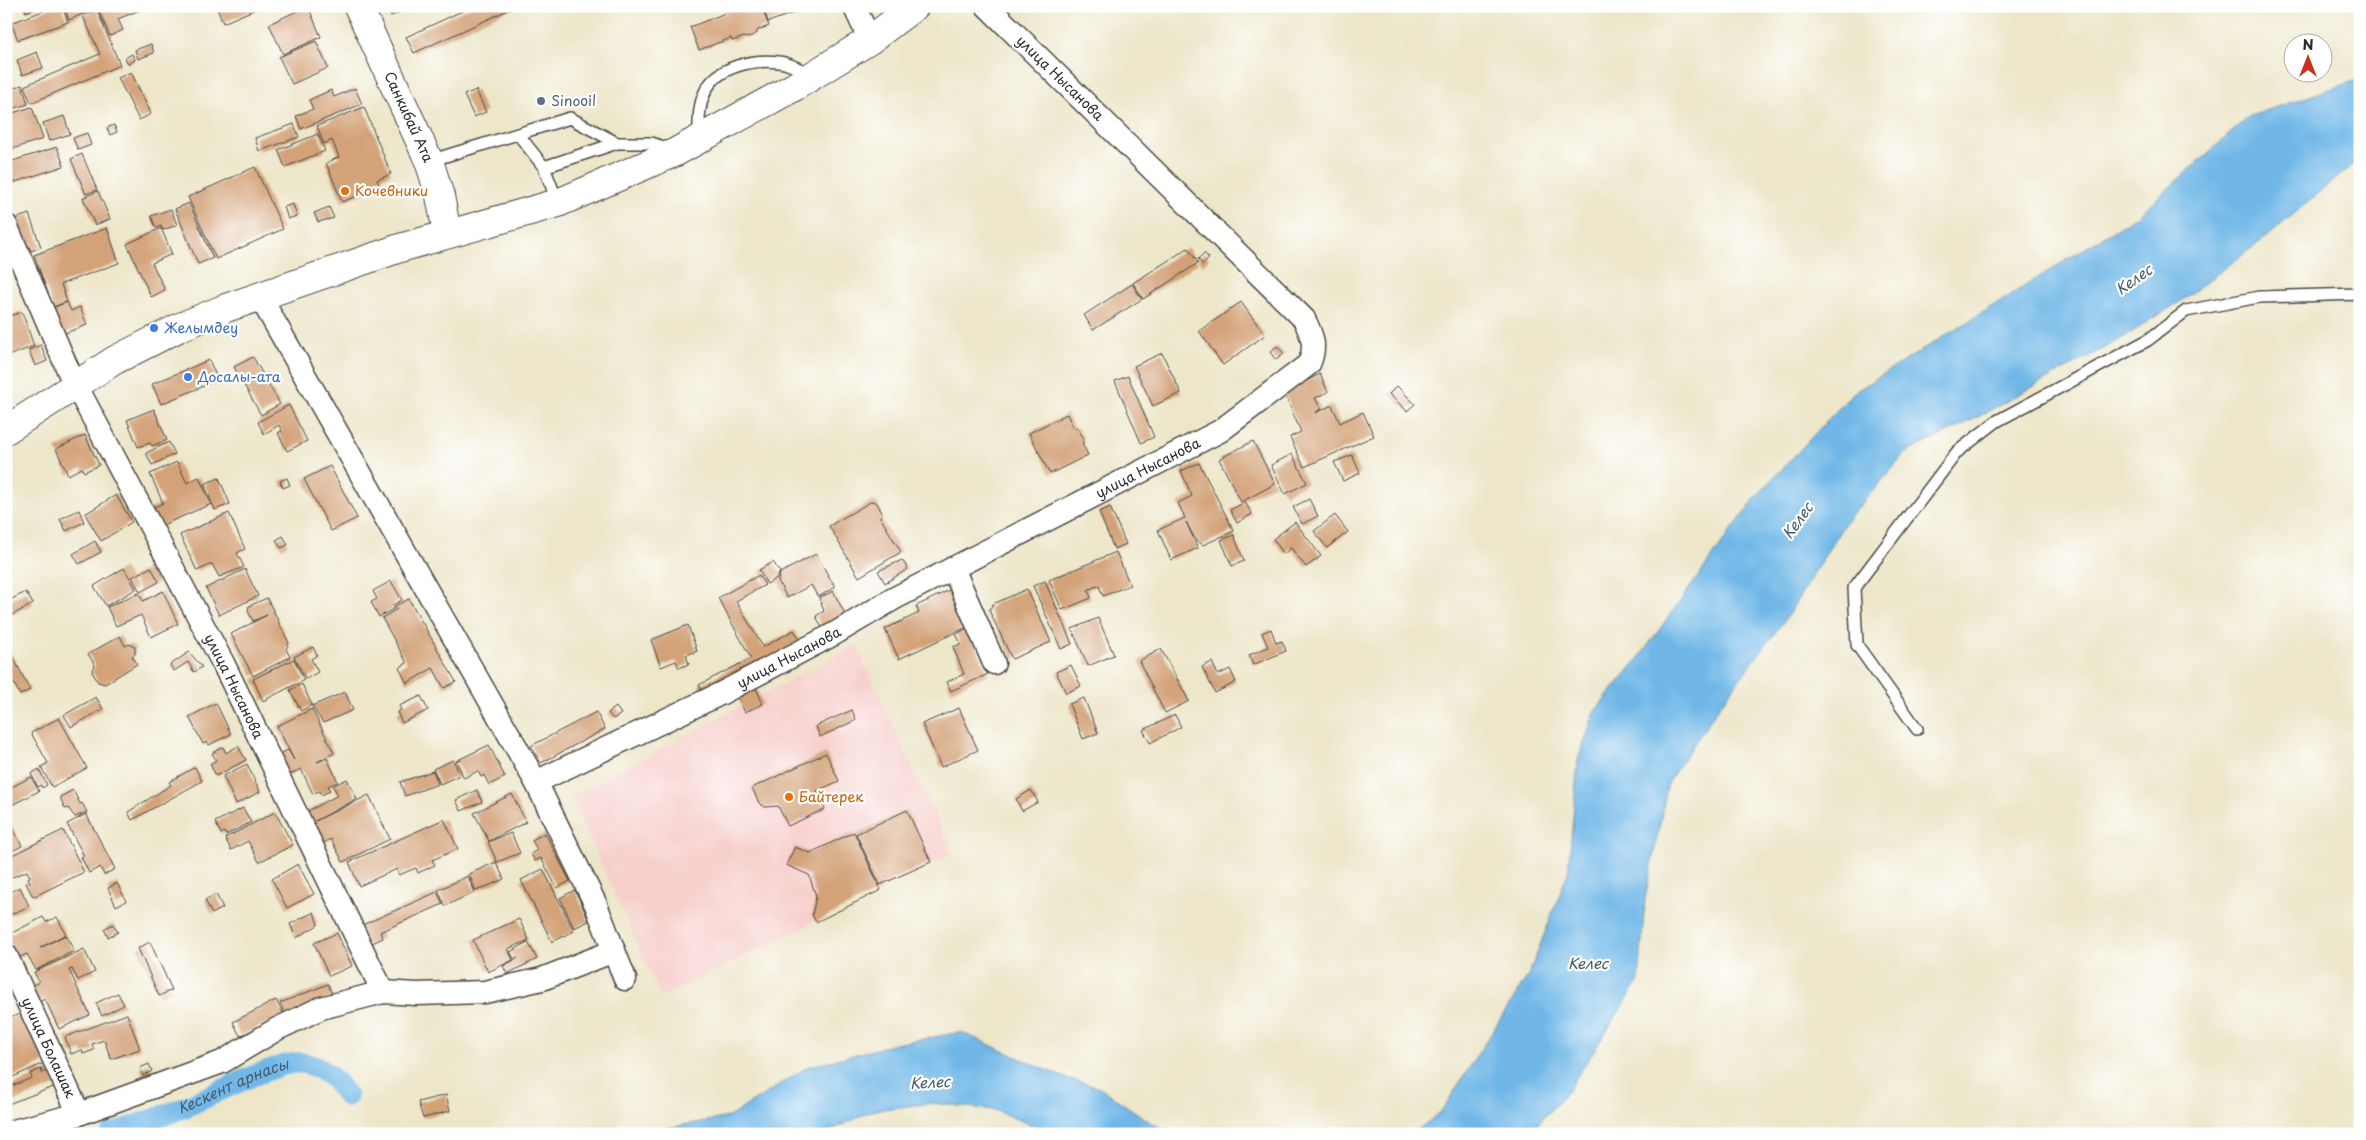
<svg xmlns="http://www.w3.org/2000/svg" width="2366" height="1140" viewBox="0 0 2366 1140" font-family="'Playpen Sans',sans-serif">
<style>
.built{fill:#f7d0cd}
.water{fill:#70b7e7;stroke:#4e7189}
.lines{fill:none;stroke-linecap:round;stroke-linejoin:round}
.canal{stroke:#70b7e7;stroke-width:21}
.building{fill:#d3a278}
.service-casing{stroke:#484743;stroke-width:14}
.minor-casing{stroke:#484743;stroke-width:25}
.tertiary-casing{stroke:#484743;stroke-width:30}
.secondary-casing{stroke:#484743;stroke-width:30}
.service{stroke:#fff;stroke-width:11}
.minor{stroke:#fff;stroke-width:22}
.tertiary{stroke:#fff;stroke-width:28}
.secondary{stroke:#fff;stroke-width:28}
.service-dot{fill:#5c6f8a;stroke:#fff;stroke-width:2}
.food-dot{fill:#e8710a;stroke:#fff;stroke-width:2}
.shop-dot{fill:#3f7fe0;stroke:#fff;stroke-width:2}
.labels{text-anchor:middle;stroke-width:4.5;stroke-linejoin:round;paint-order:stroke}
.street-label{font-size:14px;fill:#2b2b2b;stroke:#fff}
.service-label{font-size:14px;fill:#4e5e75;stroke:#fff;text-anchor:start}
.food-label{font-size:14px;fill:#c56008;stroke:#fff;text-anchor:start}
.shop-label{font-size:14px;fill:#366cbe;stroke:#fff;text-anchor:start}
.water-label{font-size:15px;font-style:italic;fill:#435c6d;stroke:#fff}
</style>
<rect width="100%" height="100%" fill="#fff"/>
<filter id="ink" filterUnits="userSpaceOnUse"><feTurbulence type="fractalNoise" baseFrequency=".02" numOctaves="2"/><feDisplacementMap in="SourceGraphic" scale="10" xChannelSelector="R" yChannelSelector="G"/><feConvolveMatrix kernelMatrix="1 2 1 2 8 2 1 2 1" color-interpolation-filters="sRGB"/></filter>
<filter id="wash" filterUnits="userSpaceOnUse"><feTurbulence type="fractalNoise" baseFrequency=".0096" numOctaves="4" result="noise"/><feDisplacementMap in="SourceGraphic" scale="20" xChannelSelector="R" yChannelSelector="G"/><feGaussianBlur stdDeviation="1.12" result="paint"/><feColorMatrix in="noise" values="0 0 0 0 0 0 0 0 0 0 0 0 0 0 0 0 0 1.4 0 .05"/><feComposite in="paint" operator="in"/></filter>
<g filter="url(#wash)">
<rect width="100%" height="100%" fill="#ede6c9"/>
<!-- built -->
<path class="built" d="M856,645L953,854L661,997L571,797Z"/>
<!-- water -->
<path class="water" d="M2360,79V159L2265,238L2181,301L2126,336L1976,418L1906,453L1845,523L1786,618L1721,704L1668,782L1645,899L1639,981L1567,1092L1529,1134H1412L1441,1112L1529,974L1568,872L1578,760L1595,711L1638,659L1756,497L1853,393L2137,216L2250,116Z
M961,1032L1060,1076L1100,1088L1153,1124L1177,1134H1055L994,1110L933,1103L874,1110L823,1134H632L729,1117L807,1067L895,1044Z"/>
<g class="lines">
<!-- canal -->
<path class="canal" id="s1" d="M111,1134C134,1126 157,1118 180,1109C206,1099 277,1060 302,1063C323,1066 335,1079 347,1096"/>
</g>
<g id="blocks">
<!-- building -->
<path class="building" d="M24,6H40L26,12Z
M56,6H62L68,22L18,40L11,23Z
M64,6H101L69,20Z
M105,6H149L118,19L123,30L110,36L98,9Z
M216,6H263L223,23Z
M308,6L321,37L283,54L269,24Z
M386,6H413L391,16Z
M473,6H517L414,53L406,37Z
M743,6H761L769,26L758,30L756,34L747,38L744,37L732,41L731,38L699,50L690,27Z
M763,6H801L802,10L768,22Z
M97,10L120,65L31,103L24,86L100,54L83,16Z
M316,41L328,68L292,84L279,57Z
M151,44L154,53L138,59L135,50Z
M37,52L43,68L22,75L17,60Z
M132,54L135,60L128,64L125,58Z
M131,72L151,114L139,120L118,78Z
M7,74L11,89L22,85L28,104L6,111Z
M355,88L362,104L301,129L296,116L313,109L309,100L331,90L334,97Z
M476,90L486,112L474,117L464,95Z
M32,107L43,139L6,151V115Z
M364,107L391,174L377,180L380,187L342,202L326,163L339,157L332,140L324,144L317,126Z
M64,116L70,134L49,141L43,123Z
M294,124L299,137L259,151L255,138Z
M114,125L117,132L110,135L107,128Z
M87,133L91,145L78,150L73,138Z
M318,134L325,151L285,167L278,150Z
M57,147L64,166L6,185V163Z
M82,154L97,190L86,194L71,159Z
M255,167L283,229L216,259L188,197Z
M98,191L110,219L95,225L83,198Z
M189,203L213,258L198,264L175,209Z
M293,204L297,216L288,219L284,207Z
M329,207L334,218L318,222L314,213Z
M171,209L177,225L163,230L161,226L156,228L151,216Z
M29,214L41,247L31,251L29,247L26,248L15,219Z
M107,228L119,263L61,284L67,302L53,307L34,255Z
M161,228L172,254L152,263L165,290L151,297L127,244Z
M1188,248L1198,263L1143,299L1133,283Z
M1204,253L1209,258L1203,265L1198,259Z
M1132,284L1142,299L1093,330L1084,315Z
M67,302L71,311L80,307L87,325L60,335L50,309Z
M1241,302L1265,335L1223,365L1199,331Z
M22,312L34,346L6,357V317Z
M41,345L47,361L35,366L29,350Z
M1277,346L1284,354L1276,360L1270,352Z
M1162,353L1181,393L1153,406L1134,366Z
M253,357L280,404L261,415L234,367Z
M209,360L218,380L161,404L152,384Z
M1320,374L1328,392L1315,398L1321,409L1315,413L1332,405L1340,423L1363,412L1374,436L1304,467L1290,437L1301,432L1284,392Z
M1128,376L1154,437L1141,443L1115,381Z
M1397,386L1415,404L1407,411L1389,394Z
M289,405L307,441L287,451L278,433L282,431L279,425L264,434L258,422Z
M154,409L167,440L152,446L150,443L138,447L127,420Z
M1067,414L1073,427L1078,429L1083,437V445L1088,455L1050,474L1029,433Z
M85,435L99,465L84,472L82,468L68,475L56,449Z
M1253,441L1275,484L1241,502L1219,459Z
M169,442L175,454L152,465L146,453Z
M1292,454L1307,483L1285,494L1271,465Z
M1352,455L1360,473L1343,481L1334,462Z
M177,462L187,483L199,477L211,504L158,527L150,509L163,503L150,474Z
M1199,463L1234,531L1203,545L1195,539L1186,522L1198,548L1171,560L1158,530L1185,518L1178,503L1192,496L1181,471Z
M330,466L357,518L331,531L304,479Z
M219,478L230,504L215,510L204,484Z
M287,478L290,485L283,488L280,481Z
M116,495L132,522L101,541L85,514Z
M1309,499L1318,516L1302,524L1293,507Z
M872,501L877,503L882,513L880,517L901,552L859,577L829,526Z
M1245,502L1252,514L1237,523L1230,510Z
M1110,507L1126,544L1114,549L1099,512Z
M79,510L84,522L66,531L60,519Z
M229,513L245,549L237,553L244,567L219,577L212,564L197,571L180,535Z
M1335,515L1348,532L1327,548L1314,531Z
M1295,522L1321,556L1306,567L1291,548L1284,554L1273,539Z
M1234,535L1244,561L1232,566L1221,540Z
M283,536L288,545L281,548L276,540Z
M95,541L101,552L79,564L73,554Z
M1116,552L1130,585L1103,596L1099,586L1094,587L1088,590L1091,598L1062,610L1049,580Z
M816,554L835,587L818,597L811,585L787,598L778,581L780,573Z
M902,560L908,569L885,583L878,571Z
M773,562L780,572L777,578L767,584L759,570Z
M151,567L159,582L140,592L132,577Z
M124,568L136,589L106,606L94,586Z
M245,569L258,596L219,615L206,588Z
M759,575L765,585L736,601L763,647L794,630L804,647L759,672L753,662L757,671L706,698L699,685L751,658L718,598Z
M391,581L402,600L393,605L395,608L379,617L371,602L377,599L373,591Z
M1045,581L1072,644L1061,649L1033,586Z
M952,589L969,626L899,659L885,629L919,613L916,606Z
M1027,589L1051,642L1012,659L989,610L993,604Z
M163,591L178,624L151,637L141,615L116,626L107,607L139,593L143,601Z
M833,591L844,612L843,619L823,630L816,616L824,611L819,598Z
M26,592L33,604L6,618V602Z
M267,598L289,643L286,649L290,657L253,676L231,634L267,615L253,621L248,611L249,606Z
M409,599L456,682L444,688L433,668L407,683L399,668L407,663L382,618L397,609L395,606Z
M1098,618L1114,655L1088,666L1072,629Z
M688,625L697,651L686,655L689,664L679,668L676,661L661,667L651,640Z
M968,628L988,674L951,691L947,682L964,674L953,647L961,644L956,634Z
M1271,629L1276,643L1282,641L1286,651L1253,665L1249,655L1268,647L1262,633Z
M120,636L125,646L129,644L135,647V654L132,656L137,664L105,684L98,682L92,672L95,665L88,654Z
M8,647L30,690L20,695L6,668Z
M313,647L317,655L311,659L318,672L306,679L294,657Z
M1161,649L1189,701L1165,713L1139,661Z
M189,652L202,667L194,672L188,662L174,671L170,665Z
M294,659L304,680L263,701L253,679Z
M1212,662L1218,675L1230,669L1236,682L1215,693L1202,667Z
M1071,665L1081,686L1066,693L1056,672Z
M302,684L312,705L301,711L290,690Z
M756,688L763,704L745,712L737,696Z
M345,692L353,710L323,723L312,706Z
M421,696L428,710L402,723L397,712L401,710L399,706Z
M96,697L103,709L71,727L64,715Z
M1084,698L1098,733L1083,739L1069,704Z
M216,703L231,734L209,745L207,742L203,744L189,717Z
M616,707L621,714L613,719L608,713Z
M959,708L978,750L941,767L922,724Z
M312,709L334,753L317,762L327,758L338,782L328,786L330,791L321,795L319,791L313,794L301,769L287,776L277,755L288,750L294,760L277,726Z
M852,710L856,720L820,737L816,726Z
M596,712L605,729L541,763L531,746Z
M1175,715L1181,727L1150,743L1143,730Z
M59,718L87,768L52,787L41,767L48,763L31,733Z
M489,745L505,777L489,785L484,775L481,777L478,771L464,778L456,761Z
M238,746L246,760L216,776L210,764L216,760L212,753L223,747L226,753Z
M826,753L839,781L817,791L825,809L788,826L778,806L765,807L759,803L752,788Z
M453,760L460,775L440,784L433,769Z
M247,764L260,792L236,804L223,776Z
M195,767L202,781L132,820L128,812L171,785L169,782Z
M39,769L47,785L42,788L41,785L38,787L31,774Z
M433,771L438,784L405,796L400,782Z
M31,777L39,791L6,808V790Z
M347,779L357,799L315,821L369,795L390,839L343,862L331,839L319,845L306,812L338,795L333,786Z
M73,790L80,804L82,803L87,812L75,817L68,808L65,809L60,797Z
M477,790L482,802L461,811L456,800Z
M1031,790L1038,802L1022,811L1016,799Z
M512,794L526,822L489,841L474,813Z
M243,808L251,822L226,835L224,832L221,834L215,822Z
M907,810L931,862L880,885L856,834Z
M275,812L293,845L259,862L248,841L231,850L225,838Z
M6,814L22,846L6,854Z
M86,814L115,869L104,875L100,867L89,873L81,857L84,856L67,824Z
M444,819L458,849L432,860L435,865L418,873L416,868L399,875L397,869L359,886L349,862Z
M63,830L84,872L35,896L32,895L26,883L30,882L28,878L30,877L27,871L10,878L6,870V858Z
M854,832L881,890L816,922L812,915L816,896L809,875L786,865L795,847L810,853Z
M511,833L520,853L497,862L488,842Z
M545,833L570,881L557,888L541,858L535,861L531,854L537,850L532,840Z
M496,862L504,879L476,891L469,874Z
M298,864L314,894L287,908L272,879Z
M543,869L574,931L552,942L521,880Z
M468,876L475,892L445,906L438,890Z
M117,883L126,901L116,906L108,888Z
M20,887L29,906L6,917V894Z
M575,890L589,921L574,928L560,898Z
M437,892L443,904L380,932L383,938L368,945L360,926Z
M216,894L223,908L212,914L205,900Z
M314,912L318,925L296,938L290,924Z
M43,917L46,922L57,917L66,934L40,948L66,935L74,951L36,970L27,954L18,958L6,936Z
M519,919L529,940L508,949L513,960L488,972L473,940Z
M113,924L118,932L108,937L104,929Z
M337,933L352,966L329,976L314,943Z
M150,942L172,990L159,996L138,948Z
M528,942L537,959L507,974L503,966L518,958L514,959L510,952Z
M84,949L95,972L78,980L72,969L69,970L90,1015L59,1029L45,999L37,1003L29,987L39,982L34,972Z
M328,984L333,997L287,1018L280,1003Z
M118,993L124,1005L102,1016L96,1003Z
M276,1000L284,1015L240,1036L233,1022Z
M23,1012L46,1062L13,1077L6,1063V1020Z
M127,1014L140,1049L111,1059L104,1040L92,1044L94,1050L83,1054L82,1050L71,1054L65,1037Z
M149,1064L152,1071L143,1076L140,1068Z
M41,1069L42,1073L50,1070L56,1086L8,1104L6,1088L32,1078L30,1074Z
M446,1095L450,1111L423,1118L418,1102Z"/>
</g>
</g>
<g filter="url(#ink)">
<use href="#blocks" fill-opacity="0" stroke="#484743" stroke-width="1"/>
<g class="lines">
<defs>
<path id="service" d="M518,134L544,167L558,203
M699,138C699,122 698,107 705,92C717,66 753,59 779,62C790,63 801,70 811,75
M429,161L570,118L617,143
M544,167L617,143H651L672,150
M1917,729L1857,645L1854,588L1957,452L1997,421L2148,340L2186,311L2259,297L2360,294"/>
<g id="minor">
<path d="M854,6L870,40"/>
<path id="s2" d="M6,225L75,386L80,393L223,663L383,992"/>
<path d="M259,295L536,782L596,905L625,979"/>
<path d="M953,568L994,663"/>
<path id="s3" d="M536,782L720,694L834,634L895,598L1220,431L1309,364C1317,346 1312,335 1304,319L987,6"/>
<path id="s4" d="M6,955L79,1114"/>
<path d="M6,1133L79,1114L222,1062L277,1029L321,1008L383,992L416,994L485,992L542,979L614,951"/>
</g>
<g id="tertiary">
<path id="s5" d="M358,6L429,161L440,196L447,233"/>
</g>
<path id="secondary" d="M6,430L115,360L180,327L226,308L400,248L558,203L676,152L794,87L870,40L915,6"/>
</defs>
<!-- service casing -->
<use href="#service" class="service-casing"/>
<!-- minor casing -->
<use href="#minor" class="minor-casing"/>
<!-- tertiary casing -->
<use href="#tertiary" class="tertiary-casing"/>
<!-- secondary casing -->
<use href="#secondary" class="secondary-casing"/>
<!-- service -->
<use href="#service" class="service"/>
<!-- minor -->
<use href="#minor" class="minor"/>
<!-- tertiary -->
<use href="#tertiary" class="tertiary"/>
<!-- secondary -->
<use href="#secondary" class="secondary"/>
</g>
</g>
<!-- markers -->
<circle class="service-dot" cx="541" cy="101" r="5"/>
<g class="food-dot">
<circle cx="345" cy="191" r="5"/>
<circle cx="789" cy="797" r="5"/>
</g>
<g class="shop-dot">
<circle cx="154" cy="328" r="5"/>
<circle cx="188" cy="377" r="5"/>
</g>
<g class="labels">
<!-- street labels -->
<g class="street-label">
<text transform="translate(1060 78) rotate(44)" y="5">улица Нысанова</text>
<text dy="5" stroke="none"><textPath href="#s5" startOffset="122">Санкибай Ата</textPath></text>
<text dy="5" stroke="none"><textPath href="#s3" startOffset="688">улица Нысанова</textPath></text>
<text dy="5" stroke="none"><textPath href="#s3" startOffset="282">улица Нысанова</textPath></text>
<text dy="5" stroke="none"><textPath href="#s2" startOffset="515">улица Нысанова</textPath></text>
<text dy="5" stroke="none"><textPath href="#s4" startOffset="102">улица Болашак</textPath></text>
</g>
<!-- service labels -->
<g class="service-label">
<text x="551" y="106">Sinooil</text>
</g>
<!-- food labels -->
<g class="food-label">
<text x="355" y="196">Кочевники</text>
<text x="799" y="802">Байтерек</text>
</g>
<!-- shop labels -->
<g class="shop-label">
<text x="164" y="333">Желымдеу</text>
<text x="198" y="382">Досалы-ата</text>
</g>
<!-- water labels -->
<g class="water-label">
<text transform="translate(2134 280) rotate(-35)" y="5">Келес</text>
<text transform="translate(1798 521) rotate(-54)" y="5">Келес</text>
<text x="1588" y="969">Келес</text>
<text transform="translate(930 1083) rotate(-3)" y="5">Келес</text>
<text dy="5" stroke="none"><textPath href="#s1" startOffset="131">Кескент арнасы</textPath></text>
</g>
</g>
<!-- margin -->
<rect width="2366" height="1140" fill="none" stroke="#fff" stroke-width="25"/>
<!-- north arrow -->
<g transform="translate(2308 58)"><circle r="24" fill="#ffffff" stroke="#aaaaaa"/>
<path d="M0-4L9 19L0 12L-9 19Z" fill="#c8321e"/>
<text y="-8" font-size="14" font-weight="bold" text-anchor="middle" fill="#2b2b2b">N</text>
</g>
</svg>
